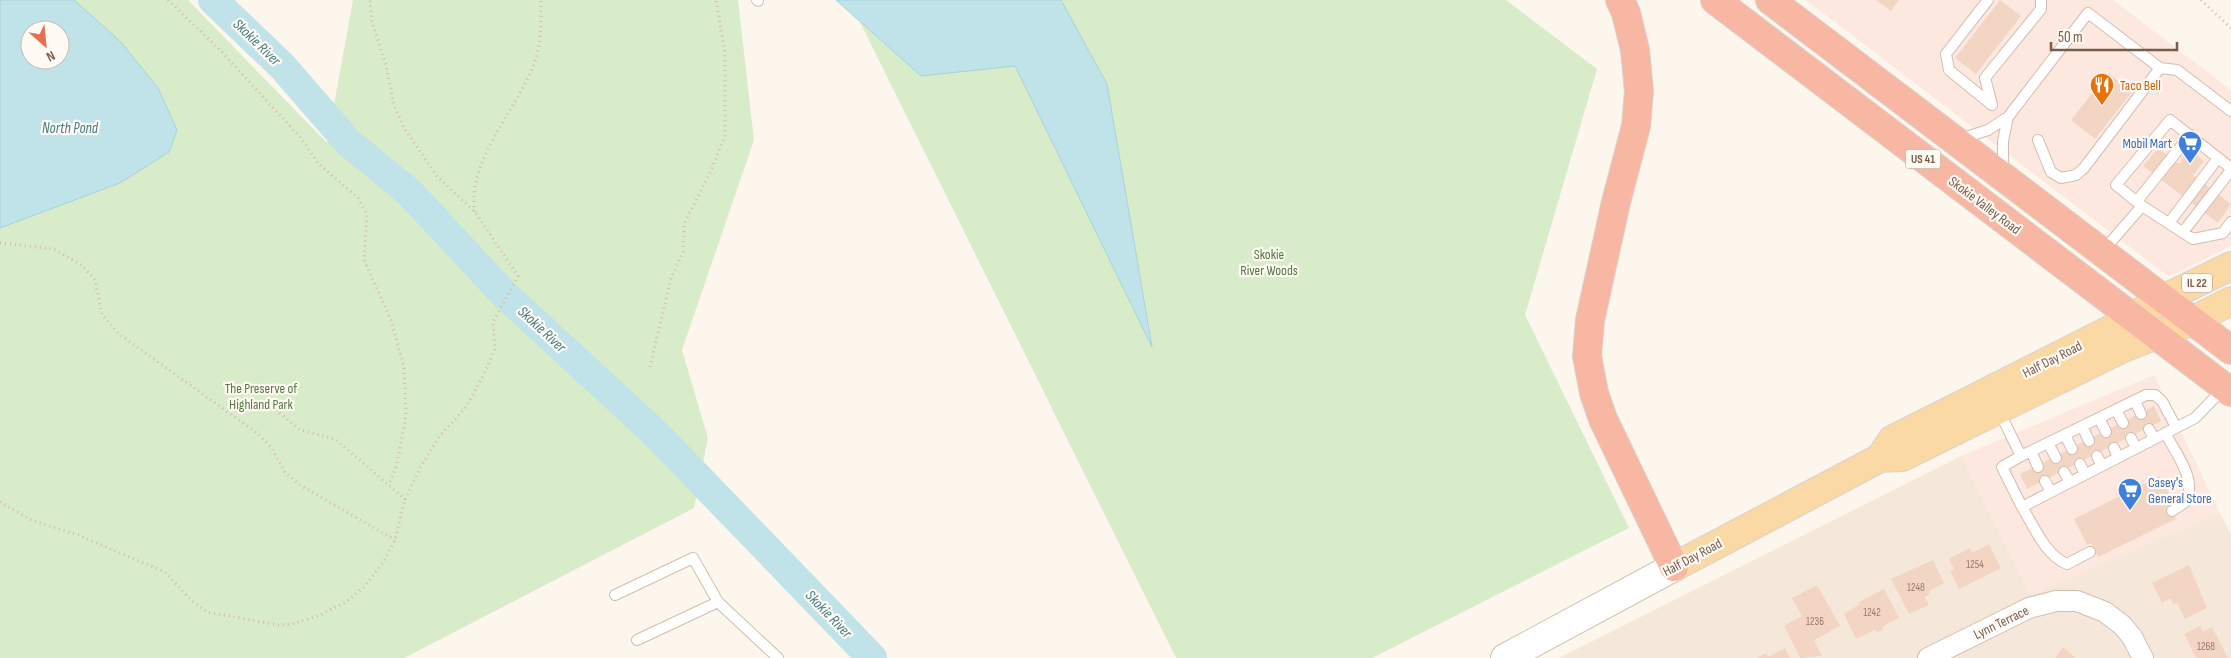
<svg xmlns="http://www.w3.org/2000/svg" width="2231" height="658" viewBox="0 0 2231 658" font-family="'Sofia Sans Condensed',sans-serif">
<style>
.residential{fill:#f5e8da}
.commercial{fill:#fde8e0}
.green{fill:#d8ecc9;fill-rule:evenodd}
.water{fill:#bfe3e8;stroke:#a5d3da;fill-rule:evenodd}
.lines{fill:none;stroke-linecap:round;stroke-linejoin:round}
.river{stroke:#bfe3e8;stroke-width:30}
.building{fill:#f3d5c3}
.lane-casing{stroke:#d1beb0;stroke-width:12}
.street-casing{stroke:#d1beb0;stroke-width:22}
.secondary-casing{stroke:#d6c0b0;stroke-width:30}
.primary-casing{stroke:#dad1cd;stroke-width:30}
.highway-casing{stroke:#dad1cd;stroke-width:30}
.path{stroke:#d9b8a5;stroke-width:3;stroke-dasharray:1 4;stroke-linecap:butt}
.lane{stroke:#fff;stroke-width:10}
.street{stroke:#fff;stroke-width:20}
.secondary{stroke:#fff;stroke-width:28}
.primary{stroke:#fbd9a5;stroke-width:28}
.highway{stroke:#f7b7a3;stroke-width:28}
.labels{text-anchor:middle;stroke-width:4.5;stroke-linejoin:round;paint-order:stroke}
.number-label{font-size:11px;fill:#987a6a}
.shield{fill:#fffaf3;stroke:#a28b7f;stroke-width:1}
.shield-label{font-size:12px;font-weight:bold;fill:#7a5c4d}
.food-label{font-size:14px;fill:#c56008;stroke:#fffaf3;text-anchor:start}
.shop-label{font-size:14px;fill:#366cbe;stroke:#fffaf3;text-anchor:end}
.street-label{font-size:14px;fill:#7a5c4d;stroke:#fffaf3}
.park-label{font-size:14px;fill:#537a41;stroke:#fffaf3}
.water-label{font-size:15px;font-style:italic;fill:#437c86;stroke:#fffaf3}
</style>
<rect width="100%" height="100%" fill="#fdf6ec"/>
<!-- residential -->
<path class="residential" d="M1961,456L2030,594L2220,513L2231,534V658H1559Z"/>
<!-- commercial -->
<path class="commercial" d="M1806,0H2113L2231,90V246L2169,277Z
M2154,375L2220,513L2030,594L1961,456Z"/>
<!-- green -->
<path class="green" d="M0,0H188L327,143L353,0H738L754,140L682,350L708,438L694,508L404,658H0ZM30,30H60V60H30Z
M849,0H1506L1597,69L1525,315L1629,528L1372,658H1176Z"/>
<!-- water -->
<path class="water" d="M0,0H74L121,42L158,88L177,130L169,152L120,183L0,228ZM30,30H60V60H30Z
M836,0H1061L1107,84L1152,347L1015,66L921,76Z"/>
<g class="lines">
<!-- river -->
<path class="river" d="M213,0L282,66L349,143L409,192L503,293L656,434L872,658"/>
</g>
<!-- building -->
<path class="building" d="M1876,0H1899L1891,11Z
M2000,0L2021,16L1976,74L1955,58Z
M2108,73L2132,92L2095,139L2071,120Z
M2158,148L2179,164L2189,149L2204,161L2193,175L2231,204L2218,223L2143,166Z
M2154,406L2161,421L2027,489L2020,474Z
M2160,476L2173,502L2169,504L2176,519L2098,557L2091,543L2087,545L2074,519Z
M1989,544L2001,568L1959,589L1950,571L1954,569L1949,559L1970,548L1972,553Z
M1933,560L1944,583L1929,591L1930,594L1925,597L1929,605L1909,614L1891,579Z
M2189,565L2207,608L2185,619L2177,603L2173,604L2170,598L2162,603L2152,583Z
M1817,585L1840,626L1814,640L1822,656L1800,658L1784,626L1802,616L1792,598Z
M1884,589L1899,618L1883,626L1884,629L1876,633L1875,630L1856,639L1844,614L1860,604L1859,602Z
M2200,626L2203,632L2212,627L2228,658H2196L2184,634Z
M2063,647L2076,658H2055Z
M1785,648L1790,658H1756L1766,653L1768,657Z"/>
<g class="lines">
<defs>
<path id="lane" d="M757,0L758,1
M1988,0L1946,54L1949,70L1992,105
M1992,105L1985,78L2041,9V0
M1960,139L1988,130L2008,117L2088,13L2160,68L2177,70L2231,111
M2038,140L2051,172L2061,178L2076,175L2084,168L2160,68
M2003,173V141L2008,117
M2137,201L2190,135
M2142,206L2193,239L2223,233L2231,222
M2169,223L2218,158
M2183,232L2231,170
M2102,252L2142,206L2116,185L2170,120L2231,168
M2135,401L2141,414
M2116,410L2123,423
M1999,411L2021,456L2146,395H2155L2162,401L2176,427
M2099,418L2106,432
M2082,426L2089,441
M2149,429L2154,439
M2165,433C2174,450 2199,482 2185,502C2182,505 2176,508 2172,511
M2065,435L2072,449
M2131,438L2136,448
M2048,443L2056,458
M2114,448L2118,457
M2031,451L2038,467
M2021,456L2002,467L2022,507L2195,418L2224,388
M2097,456L2102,466
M2080,464L2085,474
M2064,472L2070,482
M2045,481L2051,492
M2022,507C2034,526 2045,555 2067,564L2090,552
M615,595L693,558L718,602L778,658
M637,640L718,602"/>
<path id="street" d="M1928,658L2029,608L2056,601H2077L2105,612L2122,625L2132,637L2143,658"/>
<path id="secondary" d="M1505,658L1674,567"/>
<path id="primary" d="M1880,458L1892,440L2110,330L2163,299L2231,266
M1674,567L1880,458L1902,457L2123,348L2192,321L2231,301"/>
<path id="highway" d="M1620,0L1626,13L1635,50L1639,91L1636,126L1616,202L1590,320L1587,356L1594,393L1603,419L1674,567
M1715,0L2231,392
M1770,0L2231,350"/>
</defs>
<!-- lane casing -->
<use href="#lane" class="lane-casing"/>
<!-- street casing -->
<use href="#street" class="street-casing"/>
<!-- secondary casing -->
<use href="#secondary" class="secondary-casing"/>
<!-- primary casing -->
<use href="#primary" class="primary-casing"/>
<!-- highway casing -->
<use href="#highway" class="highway-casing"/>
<!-- path -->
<path class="path" d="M168,0L220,50L300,137L319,164L358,198L367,214L364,260L391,320L404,367L406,415L397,464L389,485
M2201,0L2231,28
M475,212C466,162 517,109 534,64C542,43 541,22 541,0
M0,243L54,249L83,266L95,280L102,315L119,334L257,433L271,447L285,472L300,485L395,540
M650,367L671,278L683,252L684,224L709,175L725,136V53L716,0
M268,403L300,430L335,439L405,499L421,466L439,437L466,407L482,378L495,349L493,322L518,276L475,212L437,176L404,128L394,105L386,65L372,22L370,0
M0,502L31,520L78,535L165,572L191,600L207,612L278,625L292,624L318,616L346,602L364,587L384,561L395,540L405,499"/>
<!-- lane -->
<use href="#lane" class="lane"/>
<!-- street -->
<use href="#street" class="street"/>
<!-- secondary -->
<use href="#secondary" class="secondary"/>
<!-- primary -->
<use href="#primary" class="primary"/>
<!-- highway -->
<use href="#highway" class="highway"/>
</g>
<!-- icons -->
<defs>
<symbol id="restaurant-pin" viewBox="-11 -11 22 30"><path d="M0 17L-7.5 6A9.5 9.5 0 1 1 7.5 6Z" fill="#e8710a" stroke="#fffaf3"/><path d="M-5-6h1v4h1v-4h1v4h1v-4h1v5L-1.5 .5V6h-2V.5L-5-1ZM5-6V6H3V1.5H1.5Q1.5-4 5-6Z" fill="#fff"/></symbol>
<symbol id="supermarket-pin" viewBox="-11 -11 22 30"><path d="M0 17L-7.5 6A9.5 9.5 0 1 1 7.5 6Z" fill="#3f7fe0" stroke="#fffaf3"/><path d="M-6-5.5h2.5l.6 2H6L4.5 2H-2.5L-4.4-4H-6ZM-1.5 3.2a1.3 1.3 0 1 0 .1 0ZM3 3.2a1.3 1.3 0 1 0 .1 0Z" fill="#fff"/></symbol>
</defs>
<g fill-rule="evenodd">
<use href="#restaurant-pin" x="2088" y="71" width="28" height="38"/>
<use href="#supermarket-pin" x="2176" y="129" width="28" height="38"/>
<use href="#supermarket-pin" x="2116" y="476" width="28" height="38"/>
</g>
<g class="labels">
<!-- number labels -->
<g class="number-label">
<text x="1975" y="568">1254</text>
<text x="1916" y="591">1248</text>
<text x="1872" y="616">1242</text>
<text x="1815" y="625">1236</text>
<text x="2206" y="650">1268</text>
</g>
<!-- shield labels -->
<g class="shield">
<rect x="1905.5" y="149.5" width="35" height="19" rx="4"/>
<rect x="2182" y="273.5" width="30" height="19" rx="4"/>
</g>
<g class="shield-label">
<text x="1923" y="163">US 41</text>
<text x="2197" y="287">IL 22</text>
</g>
<!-- food labels -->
<g class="food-label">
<text x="2120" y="90">Taco Bell</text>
</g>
<!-- shop labels -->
<g class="shop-label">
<text x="2172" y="148">Mobil Mart</text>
<text x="2148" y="487" text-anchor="start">Casey's<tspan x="2148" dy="16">General Store</tspan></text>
</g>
<!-- street labels -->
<g class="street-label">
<text transform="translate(1985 205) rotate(37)" y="5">Skokie Valley Road</text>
<text transform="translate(2052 359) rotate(-27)" y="5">Half Day Road</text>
<text transform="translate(1692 557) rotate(-28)" y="5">Half Day Road</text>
<text transform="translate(2001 622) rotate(-26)" y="5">Lynn Terrace</text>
</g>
<!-- park labels -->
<g class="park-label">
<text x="1269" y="259">Skokie<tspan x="1269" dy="16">River Woods</tspan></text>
<text x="261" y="393">The Preserve of<tspan x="261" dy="16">Highland Park</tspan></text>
</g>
<!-- water labels -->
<g class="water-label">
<text transform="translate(257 42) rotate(44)" y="5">Skokie River</text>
<text x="70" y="133">North Pond</text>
<text transform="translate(542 329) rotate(43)" y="5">Skokie River</text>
<text transform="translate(829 614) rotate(46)" y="5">Skokie River</text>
</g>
</g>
<!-- north arrow -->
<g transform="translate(45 45) rotate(153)"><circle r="24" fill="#fffaf3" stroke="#cabbb1"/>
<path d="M0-4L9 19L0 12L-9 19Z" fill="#e76f51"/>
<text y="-8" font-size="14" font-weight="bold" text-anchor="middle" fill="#7a5c4d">N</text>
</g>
<!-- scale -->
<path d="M2051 42v8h126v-8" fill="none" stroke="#7a5c4d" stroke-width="2.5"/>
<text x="2058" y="42" font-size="15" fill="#7a5c4d" stroke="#fffaf3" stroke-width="4" paint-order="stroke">50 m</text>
</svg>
